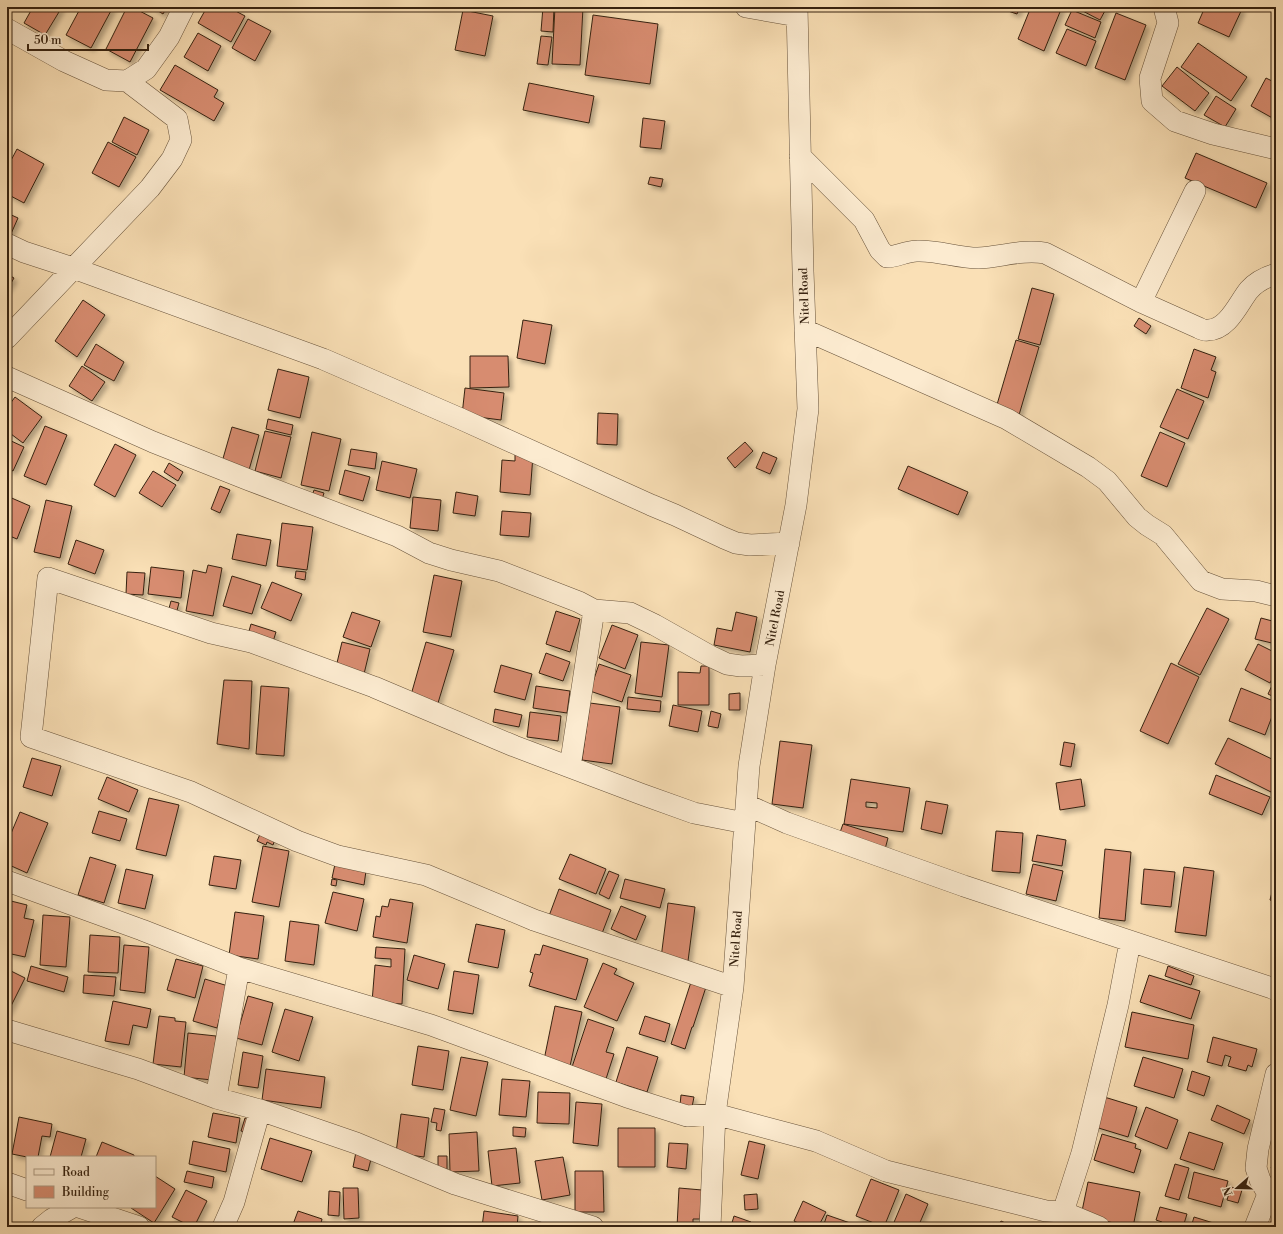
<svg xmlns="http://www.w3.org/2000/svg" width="1283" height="1234" viewBox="0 0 1283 1234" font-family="'Libre Bodoni',serif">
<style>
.building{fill:#d78c70;stroke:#362210;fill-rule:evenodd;filter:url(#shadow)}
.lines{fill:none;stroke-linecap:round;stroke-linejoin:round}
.minor-casing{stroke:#67523a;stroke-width:22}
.minor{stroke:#fcebd0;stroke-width:21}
.labels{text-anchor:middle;stroke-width:3;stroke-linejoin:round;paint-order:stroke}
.street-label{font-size:12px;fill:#362210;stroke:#fcebd0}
</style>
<defs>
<filter id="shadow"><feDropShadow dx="3.5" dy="3.5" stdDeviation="2" flood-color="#0004"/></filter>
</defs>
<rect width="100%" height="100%" fill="#fae0b6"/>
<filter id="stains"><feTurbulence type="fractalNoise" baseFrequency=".005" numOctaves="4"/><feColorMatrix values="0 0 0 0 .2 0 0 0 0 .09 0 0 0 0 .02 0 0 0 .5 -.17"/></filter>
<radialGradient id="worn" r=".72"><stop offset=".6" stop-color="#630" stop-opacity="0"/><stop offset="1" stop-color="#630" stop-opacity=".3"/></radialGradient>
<!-- building -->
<path class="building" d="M33,7H62L45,35L24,23Z
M81,7H113L91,48L66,35Z
M127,7H132L153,18L130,62L106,49Z
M152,7H167L163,14Z
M207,7H228L245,16L231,42L198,23Z
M543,7H554L553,32L541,31Z
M555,7H583L580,65L552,64Z
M1010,7H1020L1017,14L1008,11Z
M1031,7H1062L1044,51L1018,39Z
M1075,7H1107L1100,20Z
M1205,7H1237L1242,9L1229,37L1198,23Z
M463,10L493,16L485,56L455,50Z
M1072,10L1101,22L1095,38L1065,25Z
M1116,13L1146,25L1125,80L1095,68Z
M593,15L658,24L650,84L585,75Z
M248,19L271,31L255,61L232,48Z
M1067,29L1096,41L1086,66L1056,53Z
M198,33L221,46L208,71L184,57Z
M541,36L552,37L548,65L537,64Z
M1198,43L1247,77L1231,101L1181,67Z
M175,65L218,90L214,97L224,103L214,121L160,90Z
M1177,67L1209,93L1195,111L1162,86Z
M1266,78L1276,83V120L1251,106Z
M529,83L594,96L589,123L523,110Z
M1216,96L1236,109L1225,127L1204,115Z
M124,117L149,130L137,155L112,142Z
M643,118L665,121L661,149L640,147Z
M108,142L136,157L119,187L92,173Z
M17,149L44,164L24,203L7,194V168Z
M1196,153L1267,183L1256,208L1185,178Z
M650,177L663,179L661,187L648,184Z
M7,213L18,218L10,236L7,234Z
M7,274L14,278L7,290Z
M1032,288L1054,294L1040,345L1018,339Z
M83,300L105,315L77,357L55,341Z
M1139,318L1151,326L1146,334L1134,326Z
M523,320L552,325L545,364L517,358Z
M1016,340L1039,347L1019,415L996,408Z
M96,344L124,362L114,381L84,365Z
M1194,349L1216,357L1211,370L1216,372L1208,398L1181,388Z
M470,356H508L509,387L470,388Z
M82,366L105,382L92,401L69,386Z
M278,369L309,377L300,418L268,410Z
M465,388L504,393L501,420L462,415Z
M1177,389L1204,401L1188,439L1160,427Z
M15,397L42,417L23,443L7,431V408Z
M598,413L618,414L617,445L597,444Z
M268,419L293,425L291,435L266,429Z
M45,426L67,435L46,485L24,476Z
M232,427L259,435L249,470L222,462Z
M265,431L291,437L281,478L255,471Z
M312,432L341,439L329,491L301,485Z
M1160,432L1185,443L1167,487L1141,476Z
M7,439L24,447L13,471L7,468Z
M745,442L753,451L735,468L727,458Z
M115,444L136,455L115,497L94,485Z
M351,449L377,453L375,469L348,465Z
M763,452L777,458L770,474L756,468Z
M515,454L533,455L530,495L500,492L502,460L515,461Z
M382,461L417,469L410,498L376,490Z
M169,463L183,472L178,481L164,472Z
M908,466L968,492L958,515L898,489Z
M345,470L370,477L363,501L339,494Z
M153,471L176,485L162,507L139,493Z
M220,486L230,490L220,513L211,509Z
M314,490L324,493L321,502L311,499Z
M456,492L478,496L475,516L453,513Z
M7,496L30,506L17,539L7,535Z
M413,497L441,500L438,531L410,528Z
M46,500L72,506L60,558L34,552Z
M502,511L531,513L529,537L500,535Z
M282,523L313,527L307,570L277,566Z
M237,534L271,540L266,566L232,559Z
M76,540L104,550L95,574L68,564Z
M208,565L222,568L213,616L186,611L193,570L206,573Z
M151,567L184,571L181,598L148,594Z
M296,571L306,572L305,580L295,578Z
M127,572L145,573L143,595L126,594Z
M434,575L462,581L451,637L423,632Z
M232,576L261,585L252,614L223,606Z
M272,582L302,594L291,621L261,608Z
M171,601L179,603L176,614L168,612Z
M1207,608L1229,619L1200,675L1178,664Z
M556,611L580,619L570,652L546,644Z
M352,612L380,621L371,647L343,637Z
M736,612L757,617L750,652L714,645L717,628L732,631Z
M1261,618L1276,622V644L1255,639Z
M251,624L276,632L272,645L247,638Z
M612,625L638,635L625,669L599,658Z
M342,642L370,649L364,674L336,667Z
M426,642L454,650L438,703L411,695Z
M641,642L669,645L662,697L635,693Z
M1258,644L1276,653V671L1270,683L1245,670Z
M546,653L570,662L563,681L539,673Z
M1171,663L1199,677L1168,744L1140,731Z
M599,664L631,675L622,702L590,691Z
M501,665L532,674L525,700L494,692Z
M701,666H709V705H678V672L700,673Z
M1276,677V698L1268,694Z
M224,680L252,681L249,749L217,744Z
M261,686L289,688L284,756L256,754Z
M536,686L570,691L567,713L533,708Z
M1241,688L1276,702V706L1265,735L1229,721Z
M740,693V710H729V694Z
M628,697L661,701L660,712L627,709Z
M590,703L620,707L612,764L582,760Z
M673,705L702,711L698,732L669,726Z
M495,709L522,715L519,727L493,722Z
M711,711L721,714L718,728L708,726Z
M530,712L561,716L558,741L527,737Z
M1228,738L1276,761V787L1273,793L1215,764Z
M780,741L812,745L803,808L772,804Z
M1064,742L1075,744L1071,767L1060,765Z
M32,758L61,766L52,796L23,787Z
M1216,775L1270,797L1262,815L1209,794Z
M107,777L138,790L129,812L98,799Z
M851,779L910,788L903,832L844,824ZM866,802L877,803V808L866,807Z
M1081,779L1085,806L1060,810L1056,783Z
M149,798L179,805L166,856L136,849Z
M926,801L948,805L942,834L921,829Z
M99,811L127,819L120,841L92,833Z
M20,812L48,823L27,873L7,864V843Z
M843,824L888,838L884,853L838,838Z
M996,831L1023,833L1020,873L992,871Z
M261,832L275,839L273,845L267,842L266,845L257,841Z
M1037,835L1066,840L1062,866L1032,861Z
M263,846L289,851L279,907L252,902Z
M1105,849L1131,852L1125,921L1099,918Z
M570,854L606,869L596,894L559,879Z
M214,856L241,860L236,889L209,885Z
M90,857L116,865L104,903L78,895Z
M335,864L366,871L364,885L332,878Z
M1033,864L1063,871L1056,901L1026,894Z
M1184,867L1214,871L1206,936L1175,932Z
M126,869L153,875L145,909L118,903Z
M1144,869L1175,872L1171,907L1141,904Z
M609,871L619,875L609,899L599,894Z
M1276,877V902L1270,900Z
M332,879L337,880L336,886L331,885Z
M625,879L665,889L660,908L620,898Z
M559,889L611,910L601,936L549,916Z
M333,892L364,899L357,931L325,923Z
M390,899L413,903L407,943L373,937L376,916L380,917L382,906L388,907Z
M7,900L27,905L24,918L34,920L25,957L7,953Z
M668,903L695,907L688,961L661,958Z
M621,906L646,916L636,940L611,929Z
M235,912L264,916L258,959L229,955Z
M43,915L70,917L66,967L40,965Z
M290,921L319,925L314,965L285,961Z
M476,924L505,930L498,968L468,962Z
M90,935L120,937L118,973L88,972Z
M124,945L149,947L145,993L120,990Z
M543,945L588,959L576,1000L529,986L533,973L530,972L535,954L540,955Z
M376,947L405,949L402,1004L372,1002L375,965L391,967V959L375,958Z
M414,955L445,964L438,989L407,980Z
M176,959L203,966L195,998L167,990Z
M603,963L617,969L614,974L634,983L617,1021L584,1007Z
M31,966L68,977L64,992L27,981Z
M1168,966L1194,976L1191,985L1165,976Z
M7,969L25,978L7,1014Z
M454,971L479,975L473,1014L448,1010Z
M84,975L116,977L114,996L83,993Z
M1149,975L1200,991L1191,1019L1140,1002Z
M205,979L228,986L217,1028L193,1021Z
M691,982L706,987L693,1027H692L685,1049L671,1044Z
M248,996L273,1003L262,1045L236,1038Z
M113,1001L151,1009L147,1028L133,1025L129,1045L105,1041Z
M555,1006L582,1012L570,1066L544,1060Z
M285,1009L313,1017L299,1061L272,1052Z
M1132,1012L1194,1025L1188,1059L1125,1047Z
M159,1016L175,1018V1021L186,1022L181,1067L153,1064Z
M645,1016L670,1024L665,1042L639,1034Z
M588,1019L614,1028L606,1052L614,1054L605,1082L571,1070Z
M188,1033L216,1036L212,1080L184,1077Z
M1213,1037L1257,1049L1252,1067L1248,1065L1246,1071L1228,1066L1231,1057L1225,1055L1222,1066L1207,1062Z
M418,1046L449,1051L443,1090L412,1085Z
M627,1047L658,1057L647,1092L616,1082Z
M243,1052L263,1056L258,1088L238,1085Z
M461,1057L488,1062L476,1116L450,1110Z
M1143,1057L1183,1069L1174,1098L1134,1086Z
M266,1069L325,1077L321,1108L262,1100Z
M1192,1071L1210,1077L1204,1096L1187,1090Z
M502,1079L530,1081L526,1117L499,1115Z
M538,1092L570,1093L569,1124L537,1123Z
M681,1095L694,1097L692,1107L680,1105Z
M1101,1096L1137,1107L1128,1137L1092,1126Z
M576,1102L602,1104L598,1146L573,1143Z
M1217,1105L1250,1120L1244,1134L1211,1120Z
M1146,1107L1178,1120L1167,1149L1135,1136Z
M434,1108L445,1110L441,1131L436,1130L437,1123L431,1122Z
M213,1113L240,1118L236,1143L208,1137Z
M401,1114L429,1118L424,1157L396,1153Z
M19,1117L52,1124L50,1137L42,1136L38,1157H27L12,1154Z
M245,1118L252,1121L248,1133L241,1131Z
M513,1127L526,1128L525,1137L513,1136Z
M618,1128H655V1167H618Z
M57,1131L86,1139L81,1157H50Z
M477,1132L479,1171L450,1172L449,1134Z
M1189,1132L1223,1143L1214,1170L1180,1159Z
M1102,1134L1136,1144L1135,1148L1141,1150L1134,1173L1094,1160Z
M270,1138L312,1151L302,1182L261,1169Z
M193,1141L230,1149L226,1172L189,1164Z
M749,1141L765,1145L758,1179L741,1175Z
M102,1142L134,1155V1157H96Z
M669,1143L688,1144L686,1169L667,1167Z
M516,1148L520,1183L492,1186L488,1151Z
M356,1152L372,1155L368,1171L353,1167Z
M438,1156H447V1170H438Z
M563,1157L570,1195L542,1200L535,1161Z
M1276,1159V1170L1271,1168Z
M1175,1164L1189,1168L1179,1200L1165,1196Z
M187,1171L214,1177L212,1188L184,1182Z
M575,1171H603L604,1212H575Z
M1194,1172L1228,1181L1221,1207L1188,1198Z
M155,1176L175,1189L154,1223L131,1208L155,1207Z
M871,1179L899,1190L884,1227L856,1216Z
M1088,1182L1140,1192L1133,1227L1081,1216Z
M1231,1187L1242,1190L1238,1203L1227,1200Z
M343,1188H358L359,1218L344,1219Z
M679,1188L702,1190L700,1219H693V1224H700V1227H677Z
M186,1190L207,1201L194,1227H192L172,1217Z
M329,1191L340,1192L339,1216L328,1215Z
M757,1194L758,1209L745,1210L744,1195Z
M906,1194L928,1204L918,1227H892Z
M803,1201L826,1212L818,1227H801L802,1225L794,1221Z
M1160,1207L1187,1214L1183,1227H1161L1162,1222L1156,1220Z
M298,1211L322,1219L320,1227H292Z
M484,1211L518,1216L517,1227H482Z
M827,1215L853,1224L852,1227H823Z
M734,1216L751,1222L749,1227L731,1226Z
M1194,1217L1220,1225L1219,1227H1191Z
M1001,1221L1014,1227H998Z
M859,1223L869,1227H857Z"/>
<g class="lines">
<defs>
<path id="minor" d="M746,7L797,16
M1164,7L1168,23L1150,78L1152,101L1175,121L1213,134L1276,149
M7,29L64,61L106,80L127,81L146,69L169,37L184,7
M800,156L864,220L880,250L887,257C897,257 906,251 917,251C937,250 958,258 978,258C1000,257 1023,249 1045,253L1141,302L1199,328C1201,329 1205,331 1208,330C1228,330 1239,302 1249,290C1256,282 1266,277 1276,274
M7,244L24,252L73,268L323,359L461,419L651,505L675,515L724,538L736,543L750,545L789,543
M1141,302L1195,191
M805,330L1007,419L1088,467L1107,481L1137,517L1147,525L1163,535L1201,581L1222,589L1256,591L1276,596
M7,338L150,188L172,159L181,140L177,119L127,81
M7,377L153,442L249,480L397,536L429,553L451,560L499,571L579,602L594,610L630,613L655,625L710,656L727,664L741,666L765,665
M570,767L594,610
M747,805L787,823L964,886L1272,988L1276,990
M7,881L142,930L239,968L431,1025L627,1097L687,1116L715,1114L816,1141L886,1171L1046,1211L1063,1212L1099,1227
M733,987L534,920L426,875L338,856L297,841L191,792L31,737L48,578L211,633L251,642L374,687L514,746L641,794L694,813L745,823
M7,1030L138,1069L216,1098L260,1110L356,1143L455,1184L593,1227
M1276,1074L1258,1149L1256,1168L1260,1180L1268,1194L1276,1200
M216,1098L239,968
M7,1183L27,1190
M79,1207L139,1227
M1063,1212L1082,1153L1118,1005L1130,942
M42,1227L52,1219L73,1207
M223,1227L234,1202L260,1110
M710,1227L715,1114L733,987L749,766L765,665L796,505L808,409L803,271L797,7
M1255,1227L1268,1194"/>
</defs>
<!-- minor casing -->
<use href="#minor" class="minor-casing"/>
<!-- minor -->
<use href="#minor" class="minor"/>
</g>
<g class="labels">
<!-- street labels -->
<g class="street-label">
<text transform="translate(804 296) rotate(-92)" y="4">Nitel Road</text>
<text transform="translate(775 618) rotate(-79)" y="4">Nitel Road</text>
<text transform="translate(736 939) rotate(-86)" y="4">Nitel Road</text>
</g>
</g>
<!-- margin -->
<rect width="1283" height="1234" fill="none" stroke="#fae0b6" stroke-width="24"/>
<rect x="8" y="8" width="1267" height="1218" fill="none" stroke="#362210" stroke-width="2"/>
<rect x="12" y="12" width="1259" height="1210" fill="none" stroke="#362210"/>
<!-- legend -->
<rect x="26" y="1156" width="130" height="52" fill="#fcebd0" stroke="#ad9b83"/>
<rect x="34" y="1169" width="20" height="6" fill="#fcebd0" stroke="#ad9b83"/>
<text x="62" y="1176" font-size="12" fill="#362210">Road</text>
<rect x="34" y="1186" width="20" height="12" fill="#d78c70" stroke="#ad9b83"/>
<text x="62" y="1196" font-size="12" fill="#362210">Building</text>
<!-- north arrow -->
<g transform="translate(1237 1188) rotate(250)" stroke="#fcebd0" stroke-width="3" paint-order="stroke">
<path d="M0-3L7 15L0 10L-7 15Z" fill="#362210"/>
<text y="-6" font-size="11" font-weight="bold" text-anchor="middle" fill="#362210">N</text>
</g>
<!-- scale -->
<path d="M28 44v6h120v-6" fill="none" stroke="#362210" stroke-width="2"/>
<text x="34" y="44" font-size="12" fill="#362210" stroke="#fcebd0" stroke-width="3" paint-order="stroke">50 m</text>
<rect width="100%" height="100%" filter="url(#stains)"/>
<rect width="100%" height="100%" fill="url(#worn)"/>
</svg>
